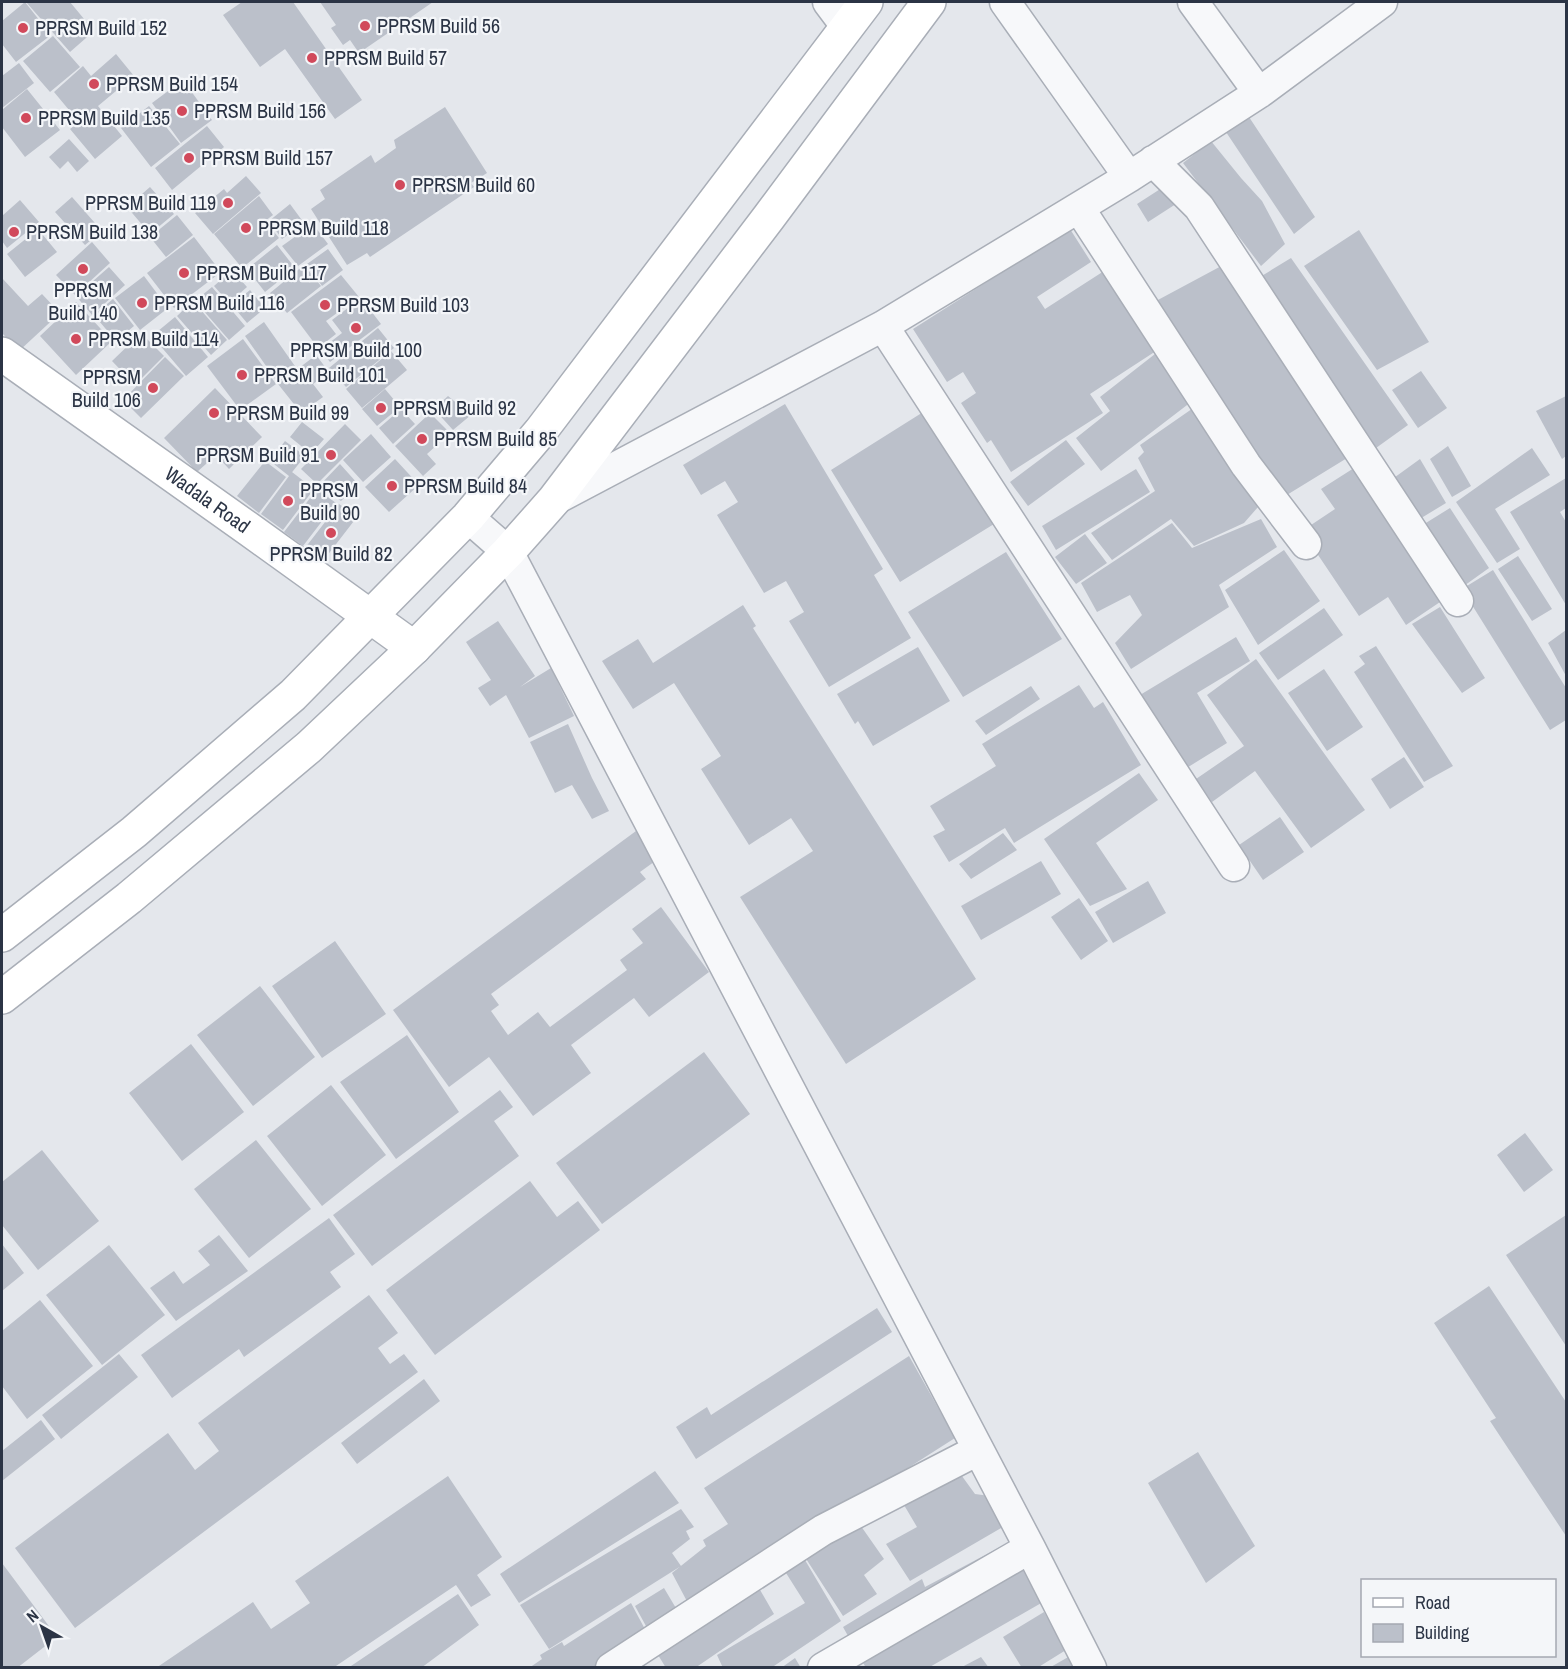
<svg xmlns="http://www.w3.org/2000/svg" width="1568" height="1669" viewBox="0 0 1568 1669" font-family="'Archivo Narrow',sans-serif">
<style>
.building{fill:#bbc0ca}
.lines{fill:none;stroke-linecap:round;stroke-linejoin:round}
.street-casing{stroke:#a9aeb7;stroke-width:33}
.secondary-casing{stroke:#a9aeb7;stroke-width:36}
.street{stroke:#f7f8fa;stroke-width:30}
.secondary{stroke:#fff;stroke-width:33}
.poi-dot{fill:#d1495b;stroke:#f4f6f9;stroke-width:2}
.labels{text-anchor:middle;stroke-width:4.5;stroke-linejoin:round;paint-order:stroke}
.poi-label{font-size:20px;fill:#2b3445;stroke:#f4f6f9;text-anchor:start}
.street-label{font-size:20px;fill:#2b3445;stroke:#f4f6f9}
</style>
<rect width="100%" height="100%" fill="#e4e7ec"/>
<!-- building -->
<path class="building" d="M25,2L51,35L16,62L2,44V21Z
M26,2H70L94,31L70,52Z
M242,2H293L362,100L335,119L285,49L260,67L223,15Z
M320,2H433L359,53L350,40L343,45L331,28L336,25Z
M53,36L80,67L50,92L23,61Z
M116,54L134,76L98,106L122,136L95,159L70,129L79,122L54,92L83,66L91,76Z
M19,63L34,83L2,108V76Z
M183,80L212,120L181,143L152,103Z
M27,89L60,130L25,157L2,127V110Z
M149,106L180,144L151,167L121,128Z
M445,107L487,173L471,183L474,187L370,257L367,253L347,265L311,209L325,199L320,190L371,155L375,163L396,148L394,140Z
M1249,117L1315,217L1294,234L1226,132Z
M207,126L224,147L172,190L155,168Z
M69,139L89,161L77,172L68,161L60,169L49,157Z
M1211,141L1241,178L1262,201L1285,244L1261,266L1183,163Z
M246,176L261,193L213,234L195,213L224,189L227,193Z
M1168,184L1179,202L1148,222L1137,204Z
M150,187L174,214L150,234L127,207Z
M259,196L273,215L265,221L279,238L242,268L214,234Z
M72,197L102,231L85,245L55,212Z
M20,200L39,222L7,248L2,241V216Z
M290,204L304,223L282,239L269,221Z
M177,215L193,235L166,257L150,237Z
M313,224L328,244L298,266L282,246Z
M38,229L57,252L25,277L7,254Z
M1070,229L1091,262L1037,297L1045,309L1104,271L1156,351L1090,394L1103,413L1011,472L991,440L987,443L961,403L976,393L963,372L947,382L913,329Z
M1359,230L1429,342L1377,370L1304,266Z
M194,237L221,272L174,308L147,273Z
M92,242L110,263L75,295L56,275Z
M277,245L295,268L265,292L247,269Z
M328,249L343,270L322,286L307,264Z
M1291,258L1408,425L1376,448L1260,277Z
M1225,264L1352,455L1277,501L1156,301Z
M304,265L321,286L287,313L270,293Z
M109,267L125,285L92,315L76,296Z
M232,270L247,287L229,303L214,286Z
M341,275L359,297L326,321L336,334L318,348L291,312Z
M144,276L168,308L140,330L115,298Z
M2,278L28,306L42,294L60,313L19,351L2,333Z
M212,287L245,326L229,340L195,301Z
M250,290L265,308L247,323L232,305Z
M361,298L381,324L330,362L320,350L342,333L332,320Z
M113,299L134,326L116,341L94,315Z
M193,301L227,340L211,355L177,316Z
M76,302L112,341L76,375L40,336Z
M175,317L208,357L186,376L152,336Z
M264,322L297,369L278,383L245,336Z
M378,328L394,348L346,387L329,368Z
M141,333L164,356L135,385L112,361Z
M243,339L276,384L240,410L207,366Z
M391,351L407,370L362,408L346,389Z
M1155,354L1191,402L1101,471L1076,438L1110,411L1100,397Z
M316,355L329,372L313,384L323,397L301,413L278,384Z
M165,357L184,376L141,418L123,400Z
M1421,371L1447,408L1418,428L1392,390Z
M215,388L262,437L229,469L216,455L197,472L164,438Z
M385,389L400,407L377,426L362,409Z
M448,396L471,415L453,430L434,409Z
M1566,396V456L1562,459L1536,411Z
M785,404L883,569L874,575L911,638L829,687L789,621L804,612L786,581L764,593L717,515L738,502L725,481L701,495L683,465Z
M1199,404L1265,499L1244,523L1194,546L1171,519L1112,560L1091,533L1155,491L1138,458L1144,452L1140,445Z
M401,409L415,424L393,444L379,428Z
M928,409L994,524L900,582L831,470Z
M430,413L450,433L427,454L436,464L423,476L395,446Z
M302,422L324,439L311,454L290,437Z
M345,424L361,440L317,484L301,469Z
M371,434L391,457L363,482L343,460Z
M1066,440L1085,464L1028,506L1010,482Z
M285,441L305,456L289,476L270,461Z
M1448,446L1471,486L1452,497L1430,459Z
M1532,448L1550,475L1495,509L1520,549L1497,563L1456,502Z
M395,459L419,485L389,512L365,487Z
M1420,459L1446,503L1418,520L1391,480Z
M265,461L286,477L259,513L237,496Z
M340,464L358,484L341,501L319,486Z
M1354,468L1443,600L1406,625L1388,597L1359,616L1302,531L1335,509L1321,489Z
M1136,469L1150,492L1056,550L1042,526Z
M292,472L314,489L283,530L261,514Z
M1566,478V508L1560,512L1566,522V605L1510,512Z
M317,489L336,503L303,546L284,532Z
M339,504L357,517L323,561L305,548Z
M1450,508L1489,568L1461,588L1421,526Z
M1261,519L1277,547L1219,585L1229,607L1131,669L1115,643L1142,615L1130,595L1097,612L1081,583L1172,523L1192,548Z
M1085,534L1107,563L1076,584L1055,557Z
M1284,550L1320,601L1258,645L1225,590Z
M1006,552L1062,639L963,697L908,612Z
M1518,556L1552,609L1532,621L1498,569Z
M1493,570L1566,688V720L1550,730L1462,589Z
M743,605L756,626L753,628L976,979L846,1064L740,897L813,851L791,818L749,845L701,769L721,756L674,683L633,709L602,661L638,639L653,663Z
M1440,607L1485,678L1462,693L1412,624Z
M1324,608L1343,635L1278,680L1259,653Z
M498,621L535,676L520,687L551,668L574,716L529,738L506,695L490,706L478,688L491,680L466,642Z
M1566,630V676L1548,643Z
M1236,637L1250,661L1197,693L1227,743L1185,769L1140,695Z
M1376,646L1453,766L1424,782L1354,672L1365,664L1359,656Z
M918,647L950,701L873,746L858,721L855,724L837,694Z
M1256,659L1365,810L1311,848L1255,771L1212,802L1196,779L1244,746L1207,695Z
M1324,669L1363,727L1327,751L1288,693Z
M1079,685L1094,708L1103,702L1141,765L1014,843L1005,828L949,862L933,836L945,830L930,806L996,766L982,744Z
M1031,686L1040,699L986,735L975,721Z
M568,724L592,778L609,811L592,819L572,785L555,793L530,742Z
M1404,757L1424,787L1390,809L1371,779Z
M1139,773L1158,800L1096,843L1127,889L1090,906L1044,839Z
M1280,817L1304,852L1263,880L1239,845Z
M636,831L658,859L640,872L646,879L491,994L499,1005L491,1011L508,1035L538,1012L550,1027L627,970L620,960L643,943L632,929L661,907L709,972L649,1017L634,998L571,1045L591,1073L533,1116L489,1057L449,1087L393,1010Z
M1003,833L1017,850L971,879L959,864Z
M1041,861L1061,894L981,940L961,906Z
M1148,881L1166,913L1113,943L1095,912Z
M1079,898L1108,941L1081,960L1051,917Z
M335,941L386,1014L322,1058L272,986Z
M260,986L315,1057L253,1106L197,1035Z
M407,1035L459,1112L396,1159L340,1082Z
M191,1044L244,1112L182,1161L129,1093Z
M704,1052L750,1114L602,1224L556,1163Z
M331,1085L386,1155L322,1206L267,1136Z
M500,1090L513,1107L494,1121L519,1156L372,1266L333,1215Z
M1525,1133L1553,1170L1524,1192L1497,1155Z
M256,1140L311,1209L249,1258L194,1189Z
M42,1150L99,1221L38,1270L2,1225V1182Z
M530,1181L557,1217L578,1201L600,1230L435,1355L386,1290Z
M1566,1215V1346L1506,1255Z
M329,1218L355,1254L330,1272L341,1287L244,1357L239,1349L172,1398L141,1355Z
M219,1235L248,1271L176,1321L150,1288L174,1271L183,1284L210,1265L198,1251Z
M2,1244L24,1273L2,1291Z
M109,1245L165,1315L102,1365L46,1295Z
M1489,1286L1566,1402V1536L1490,1421L1496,1418L1434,1323Z
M369,1295L398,1333L378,1348L390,1364L404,1354L418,1372L75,1628L15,1548L168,1433L195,1470L219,1451L198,1423Z
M40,1300L93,1366L27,1419L2,1386V1331Z
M877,1308L892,1332L696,1459L676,1427L707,1407L711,1415Z
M119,1354L138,1377L61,1439L42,1415Z
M909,1356L955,1438L690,1607L672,1573L706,1546L703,1540L728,1524L704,1488Z
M424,1379L440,1401L357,1464L341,1443Z
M41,1420L55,1439L2,1481V1451Z
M1198,1452L1255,1546L1206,1583L1148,1483Z
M655,1471L679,1503L519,1603L500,1574Z
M959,1472L975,1494L990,1496L1008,1524L910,1581L886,1544L917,1527L904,1505Z
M448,1476L502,1557L477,1575L491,1595L471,1607L456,1585L333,1668H156L253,1602L271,1629L310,1603L295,1581Z
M681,1509L694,1527L686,1531L690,1539L672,1553L681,1566L549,1649L520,1605Z
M856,1519L884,1559L864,1575L877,1594L843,1616L801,1551Z
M1019,1537L1050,1598L928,1668H866L843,1627L922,1579L925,1587Z
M805,1560L841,1621L771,1668H723L717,1655L805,1603L786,1573Z
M2,1563L57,1637L17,1668H2Z
M752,1576L774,1614L695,1668H666L652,1645Z
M664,1588L683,1620L652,1637L635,1606Z
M458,1594L479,1625L421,1668H348Z
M631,1603L647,1633L592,1668H529L542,1659L540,1655L562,1642L564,1646Z
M1044,1612L1066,1650L1037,1668H1022L1003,1637Z
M1070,1656L1077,1668H1049Z
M981,1657L989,1668H960Z
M795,1658L801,1668H781Z"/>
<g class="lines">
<defs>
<path id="street" d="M828,2L846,26
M1005,2L1129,177
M1193,2L1259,93
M1153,161L1199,207L1458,601
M1079,208L1246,465L1306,544
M883,326L1234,866
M554,500L883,326L1129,177L1259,93L1382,2
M468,517L508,552L1030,1548L1091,1668
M611,1668L823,1530L978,1450
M823,1668L1030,1548"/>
<g id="secondary">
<path id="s1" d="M2,354L250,530L414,648"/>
<path d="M2,935L134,832L293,695L468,517L540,432L866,2"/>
<path d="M2,997L129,898L309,747L414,648L508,552L554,500L769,217L929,2"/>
</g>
</defs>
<!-- street casing -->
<use href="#street" class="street-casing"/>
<!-- secondary casing -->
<use href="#secondary" class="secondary-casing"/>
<!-- street -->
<use href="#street" class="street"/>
<!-- secondary -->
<use href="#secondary" class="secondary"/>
</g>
<!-- markers -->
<g class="poi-dot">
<circle cx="365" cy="26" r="6"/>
<circle cx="23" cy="28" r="6"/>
<circle cx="312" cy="58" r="6"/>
<circle cx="94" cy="84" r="6"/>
<circle cx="182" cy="111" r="6"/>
<circle cx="26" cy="118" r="6"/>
<circle cx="189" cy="158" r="6"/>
<circle cx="400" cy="185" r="6"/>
<circle cx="228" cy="203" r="6"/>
<circle cx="246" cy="228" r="6"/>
<circle cx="14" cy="232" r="6"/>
<circle cx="83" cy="269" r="6"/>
<circle cx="184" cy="273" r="6"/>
<circle cx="142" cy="303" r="6"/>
<circle cx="325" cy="305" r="6"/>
<circle cx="356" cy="328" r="6"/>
<circle cx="76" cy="339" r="6"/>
<circle cx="242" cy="375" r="6"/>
<circle cx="153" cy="388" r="6"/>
<circle cx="381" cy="408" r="6"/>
<circle cx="214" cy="413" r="6"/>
<circle cx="422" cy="439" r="6"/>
<circle cx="331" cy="455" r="6"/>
<circle cx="392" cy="486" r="6"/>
<circle cx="288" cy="501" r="6"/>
<circle cx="331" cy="533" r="6"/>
</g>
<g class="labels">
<!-- poi labels -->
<g class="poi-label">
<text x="377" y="33">PPRSM Build 56</text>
<text x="35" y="35">PPRSM Build 152</text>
<text x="324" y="65">PPRSM Build 57</text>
<text x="106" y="91">PPRSM Build 154</text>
<text x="194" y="118">PPRSM Build 156</text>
<text x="38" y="125">PPRSM Build 135</text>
<text x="201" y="165">PPRSM Build 157</text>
<text x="412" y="192">PPRSM Build 60</text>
<text x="216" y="210" text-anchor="end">PPRSM Build 119</text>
<text x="258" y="235">PPRSM Build 118</text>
<text x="26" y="239">PPRSM Build 138</text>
<text x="196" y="280">PPRSM Build 117</text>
<text x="83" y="297" text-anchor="middle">PPRSM<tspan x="83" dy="23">Build 140</tspan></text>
<text x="154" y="310">PPRSM Build 116</text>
<text x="337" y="312">PPRSM Build 103</text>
<text x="88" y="346">PPRSM Build 114</text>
<text x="356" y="357" text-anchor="middle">PPRSM Build 100</text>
<text x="254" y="382">PPRSM Build 101</text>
<text x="141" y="384" text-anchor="end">PPRSM<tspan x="141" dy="23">Build 106</tspan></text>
<text x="393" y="415">PPRSM Build 92</text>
<text x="226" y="420">PPRSM Build 99</text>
<text x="434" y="446">PPRSM Build 85</text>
<text x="319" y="462" text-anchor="end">PPRSM Build 91</text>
<text x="404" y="493">PPRSM Build 84</text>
<text x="300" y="497">PPRSM<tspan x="300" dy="23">Build 90</tspan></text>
<text x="331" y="561" text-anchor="middle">PPRSM Build 82</text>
</g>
<!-- street labels -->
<g class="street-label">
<text dy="7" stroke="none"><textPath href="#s1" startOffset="252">Wadala Road</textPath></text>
</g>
</g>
<!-- border -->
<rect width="1568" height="1669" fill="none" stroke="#2b3445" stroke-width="6"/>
<!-- legend -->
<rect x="1361" y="1579" width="195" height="78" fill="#f4f6f9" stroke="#a4a8b1" stroke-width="1.5"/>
<rect x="1373" y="1598" width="30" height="9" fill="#ffffff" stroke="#a4a8b1" stroke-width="1.5"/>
<text x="1415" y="1609" font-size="18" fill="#2b3445">Road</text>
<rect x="1373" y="1624" width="30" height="18" fill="#bbc0ca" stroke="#a4a8b1" stroke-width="1.5"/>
<text x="1415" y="1639" font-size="18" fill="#2b3445">Building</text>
<!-- north arrow -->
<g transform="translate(42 1627) rotate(320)" stroke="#f4f6f9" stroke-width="4.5" paint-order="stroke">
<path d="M0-4.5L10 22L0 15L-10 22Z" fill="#2b3445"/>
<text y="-9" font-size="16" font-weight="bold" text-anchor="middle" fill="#2b3445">N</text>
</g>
</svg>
